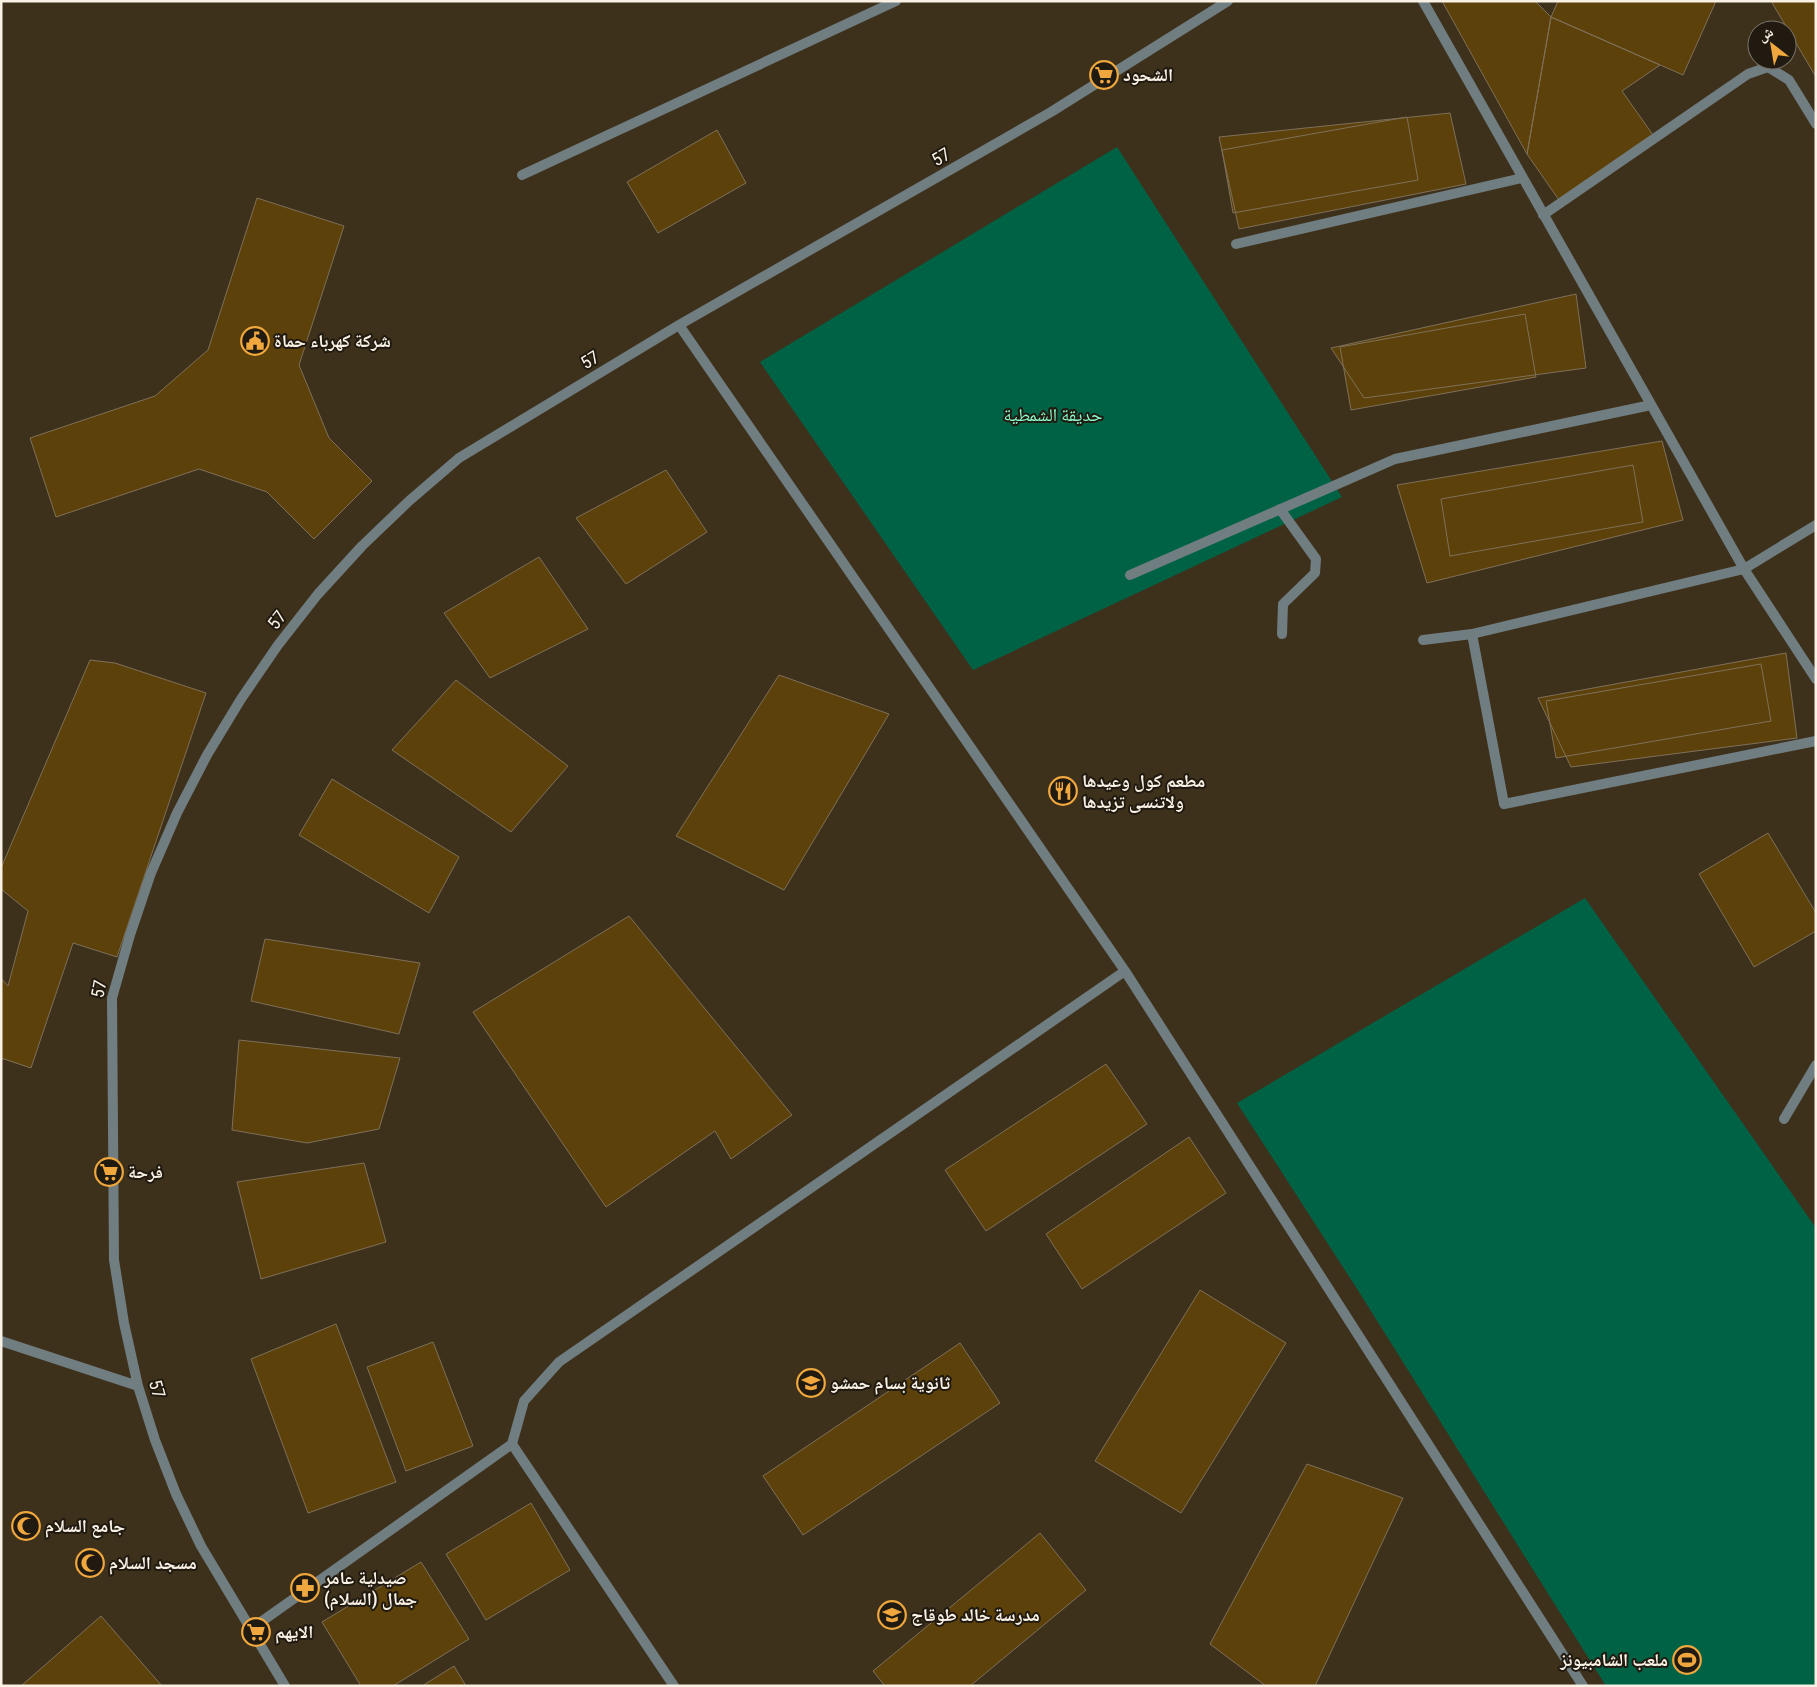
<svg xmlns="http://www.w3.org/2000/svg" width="1817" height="1687" viewBox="0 0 1817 1687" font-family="'Roboto Condensed','Noto Naskh Arabic',sans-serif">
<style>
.green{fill:#006245}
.building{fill:#5d410b;stroke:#7e7059}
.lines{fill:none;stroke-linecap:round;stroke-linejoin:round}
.service{stroke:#707d81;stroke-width:10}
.minor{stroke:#707d81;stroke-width:10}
.labels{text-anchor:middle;stroke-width:4;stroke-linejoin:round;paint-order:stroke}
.poi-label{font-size:18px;font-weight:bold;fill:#f9f1e4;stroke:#201a11;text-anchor:start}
.street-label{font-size:18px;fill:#f9f1e4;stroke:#201a11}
.park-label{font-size:18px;fill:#8cfece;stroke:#201a11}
</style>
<rect width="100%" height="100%" fill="#3e311c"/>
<!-- green -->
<path class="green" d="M1117,147L1342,497L973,670L760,362Z
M1585,898L1816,1228V1686H1606L1359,1292L1237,1103Z"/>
<!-- building -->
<path class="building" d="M1442,1H1535L1551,17L1527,154Z
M1558,1H1716L1683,75L1551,17Z
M1771,1H1816V77Z
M1551,17L1660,65L1622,91L1653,135L1559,200L1527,154Z
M1450,113L1466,184L1239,229L1219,137Z
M1407,117L1418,180L1233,213L1222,150Z
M717,130L746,183L658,233L627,182Z
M257,198L344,226L299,365L329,438L372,481L314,539L267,492L199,469L56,517L30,438L155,396L208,350Z
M1576,294L1586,368L1364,398L1331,348Z
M1525,314L1536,377L1351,410L1340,347Z
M1662,441L1683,520L1427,583L1397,485Z
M1633,465L1643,522L1450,556L1441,499Z
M666,470L707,532L626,584L576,518Z
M539,557L588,629L490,678L444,613Z
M1786,653L1797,738L1571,767L1538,698Z
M90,660L115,663L206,693L117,957L73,943L31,1068L1,1058V978L8,986L28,911L1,889V868Z
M1761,664L1771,721L1556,758L1546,701Z
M779,675L889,714L784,890L676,836Z
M456,680L568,766L511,832L392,750Z
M332,779L459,857L429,913L299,835Z
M1768,833L1816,913V931L1754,967L1699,874Z
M629,916L792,1115L731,1159L715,1131L606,1207L473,1012Z
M265,939L420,963L399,1034L251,1001Z
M239,1040L400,1058L379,1129L307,1143L232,1130Z
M1106,1064L1147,1124L986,1231L945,1170Z
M1189,1137L1226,1193L1082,1289L1046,1234Z
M364,1163L386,1242L261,1279L237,1182Z
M1200,1290L1286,1343L1181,1513L1095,1461Z
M336,1324L396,1482L308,1513L251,1359Z
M433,1342L473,1446L406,1471L367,1367Z
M960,1343L1000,1403L803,1535L763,1476Z
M1307,1464L1403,1498L1315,1686H1266L1210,1644Z
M531,1503L570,1570L486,1620L446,1554Z
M1040,1533L1086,1590L970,1686H885L873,1671Z
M421,1562L469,1639L393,1686H361L322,1622Z
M101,1616L162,1686H21Z
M454,1666L466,1686H422Z"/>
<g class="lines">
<!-- service -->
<path class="service" d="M522,175L896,1"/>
<!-- minor -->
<path class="minor" d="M1423,1L1744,569L1816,679
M1543,215L1748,74L1768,67L1789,80L1816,124
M1236,244L1522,178
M679,325L1125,971L1583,1686
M1280,509L1316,559L1315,573L1283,604L1282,634
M1130,575L1395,459L1651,405
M1472,634L1744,569L1816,525
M1423,640L1472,634L1504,804L1816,741
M1784,1119L1816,1065
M1,1341L138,1386
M251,1629L512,1444
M285,1686L201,1546L176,1494L155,1440L138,1386L124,1323L114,1260L112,998L130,935L151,873L177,813L207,755L241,699L278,645L318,594L362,546L409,501L459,458L679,325L1051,112L1228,1
M674,1686L512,1444L524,1401L559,1362L1125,971"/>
</g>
<!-- icons -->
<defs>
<symbol id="supermarket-ring" viewBox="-11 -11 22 22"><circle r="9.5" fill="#201a11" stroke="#efa73e" stroke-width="1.5"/><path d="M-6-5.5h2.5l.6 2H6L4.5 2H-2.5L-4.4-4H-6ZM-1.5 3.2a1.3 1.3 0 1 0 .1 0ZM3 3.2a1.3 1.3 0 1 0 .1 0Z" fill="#efa73e"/></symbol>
<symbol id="civic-ring" viewBox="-11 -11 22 22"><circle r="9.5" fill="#201a11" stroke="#efa73e" stroke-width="1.5"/><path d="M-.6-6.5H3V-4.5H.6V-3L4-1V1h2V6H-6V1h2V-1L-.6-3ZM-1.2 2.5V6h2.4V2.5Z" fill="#efa73e"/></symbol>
<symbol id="restaurant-ring" viewBox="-11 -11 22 22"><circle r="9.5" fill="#201a11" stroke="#efa73e" stroke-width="1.5"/><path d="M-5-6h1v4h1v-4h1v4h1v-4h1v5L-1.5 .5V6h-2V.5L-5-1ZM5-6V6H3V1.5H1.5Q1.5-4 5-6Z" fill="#efa73e"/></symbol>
<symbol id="school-ring" viewBox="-11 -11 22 22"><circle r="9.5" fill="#201a11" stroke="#efa73e" stroke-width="1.5"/><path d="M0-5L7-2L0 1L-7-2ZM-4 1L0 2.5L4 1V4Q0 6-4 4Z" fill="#efa73e"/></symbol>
<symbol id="mosque-ring" viewBox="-11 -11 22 22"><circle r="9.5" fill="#201a11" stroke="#efa73e" stroke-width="1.5"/><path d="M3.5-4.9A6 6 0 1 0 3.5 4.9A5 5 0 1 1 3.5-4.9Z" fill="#efa73e"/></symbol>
<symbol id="pharmacy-ring" viewBox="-11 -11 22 22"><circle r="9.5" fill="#201a11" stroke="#efa73e" stroke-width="1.5"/><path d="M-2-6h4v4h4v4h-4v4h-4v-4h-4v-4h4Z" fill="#efa73e"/></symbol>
<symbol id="stadium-ring" viewBox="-11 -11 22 22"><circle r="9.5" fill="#201a11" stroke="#efa73e" stroke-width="1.5"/><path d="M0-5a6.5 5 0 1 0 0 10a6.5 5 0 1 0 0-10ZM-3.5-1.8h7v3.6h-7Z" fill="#efa73e"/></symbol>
</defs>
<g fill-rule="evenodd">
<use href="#supermarket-ring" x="1088" y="59" width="32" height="32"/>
<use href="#civic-ring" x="239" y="325" width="32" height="32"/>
<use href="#restaurant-ring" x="1047" y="775" width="32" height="32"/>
<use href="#supermarket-ring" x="93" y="1156" width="32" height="32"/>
<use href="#school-ring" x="795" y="1367" width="32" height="32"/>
<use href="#mosque-ring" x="10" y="1510" width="32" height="32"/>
<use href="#mosque-ring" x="74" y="1547" width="32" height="32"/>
<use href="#pharmacy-ring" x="289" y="1572" width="32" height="32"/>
<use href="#school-ring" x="876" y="1599" width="32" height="32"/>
<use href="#supermarket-ring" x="240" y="1616" width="32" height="32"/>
<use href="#stadium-ring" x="1671" y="1644" width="32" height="32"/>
</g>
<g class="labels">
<!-- poi labels -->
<g class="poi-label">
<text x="1123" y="81">الشحود</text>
<text x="274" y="347">شركة كهرباء حماة</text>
<text x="1082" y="787">مطعم كول وعيدها<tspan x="1082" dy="21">ولاتنسى تزيدها</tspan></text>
<text x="128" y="1178">فرحة</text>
<text x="830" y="1389">ثانوية بسام حمشو</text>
<text x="45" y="1532">جامع السلام</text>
<text x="109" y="1569">مسجد السلام</text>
<text x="324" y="1584">صيدلية عامر<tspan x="324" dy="21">جمال (السلام)</tspan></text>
<text x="911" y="1621">مدرسة خالد طوقاج</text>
<text x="275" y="1638">الايهم</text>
<text x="1668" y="1666" text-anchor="end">ملعب الشامبيونز</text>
</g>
<!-- street labels -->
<g class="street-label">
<text transform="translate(941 157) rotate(-30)" y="6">57</text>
<text transform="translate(590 360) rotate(-31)" y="6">57</text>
<text transform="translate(277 620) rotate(-52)" y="6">57</text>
<text transform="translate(99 989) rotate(-80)" y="6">57</text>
<text transform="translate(157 1389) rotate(74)" y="6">57</text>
</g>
<!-- park labels -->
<g class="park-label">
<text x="1053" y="421">حديقة الشمطية</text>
</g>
</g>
<!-- border -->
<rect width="1817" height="1687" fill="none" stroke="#f9f1e4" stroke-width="5"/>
<!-- north arrow -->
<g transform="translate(1772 45) rotate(329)"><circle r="24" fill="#201a11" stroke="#777065"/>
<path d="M0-4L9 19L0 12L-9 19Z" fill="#efa73e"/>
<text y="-8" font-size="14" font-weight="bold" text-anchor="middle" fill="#f9f1e4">ش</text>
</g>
</svg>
